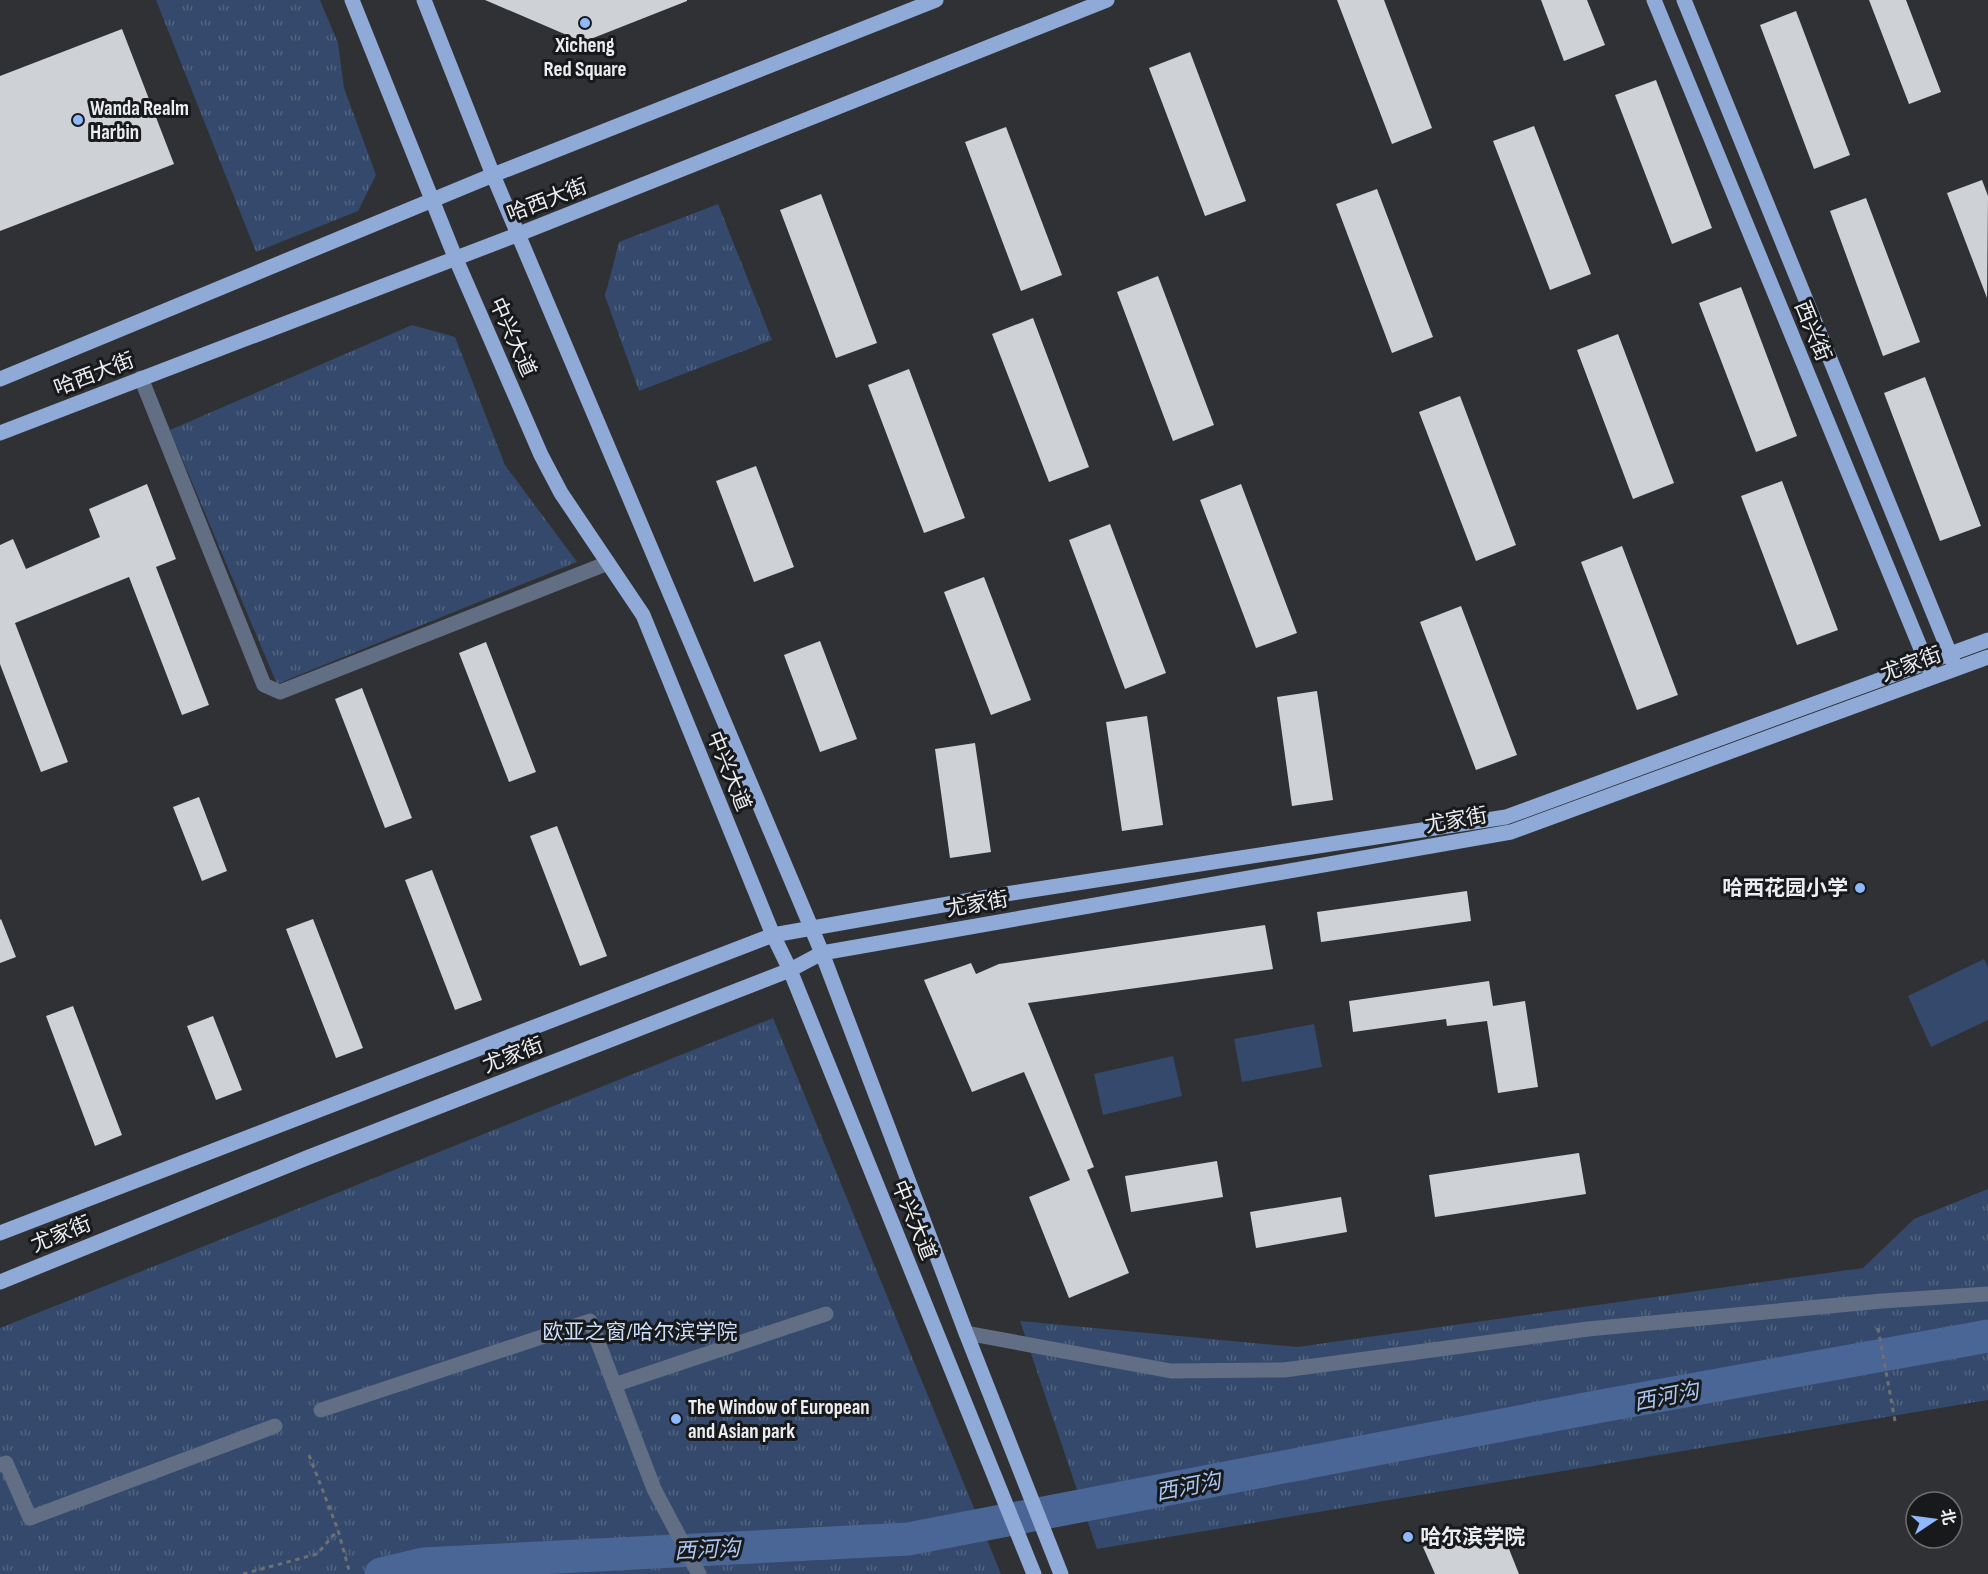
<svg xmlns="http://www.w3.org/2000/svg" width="1988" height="1574" viewBox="0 0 1988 1574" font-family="'Sofia Sans Condensed','Noto Sans SC',sans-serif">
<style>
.grass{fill:#34496b}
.park{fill:url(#park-tufts)}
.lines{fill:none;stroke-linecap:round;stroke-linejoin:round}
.river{stroke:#496696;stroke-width:33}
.building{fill:#ced2d7}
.path{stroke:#6d6f72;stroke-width:3;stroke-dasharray:4.5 4.5;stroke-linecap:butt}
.minor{stroke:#616e84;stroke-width:15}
.major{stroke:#8faad7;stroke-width:15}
.poi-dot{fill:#8fb8fd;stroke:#18191b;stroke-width:2}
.labels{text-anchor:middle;stroke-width:6;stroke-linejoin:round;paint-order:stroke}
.poi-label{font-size:21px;font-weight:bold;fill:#ecedf0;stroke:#18191b;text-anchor:start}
.street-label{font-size:21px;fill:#ecedf0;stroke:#18191b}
.park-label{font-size:21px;fill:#cddffd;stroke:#18191b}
.water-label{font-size:22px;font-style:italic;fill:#abc6f2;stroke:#18191b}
</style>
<defs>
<pattern id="park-tufts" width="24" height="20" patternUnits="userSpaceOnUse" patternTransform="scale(1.5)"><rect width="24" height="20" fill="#34496b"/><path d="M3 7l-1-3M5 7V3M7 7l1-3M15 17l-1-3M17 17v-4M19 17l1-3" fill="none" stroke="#526480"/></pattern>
</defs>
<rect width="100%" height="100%" fill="#2f3135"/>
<!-- grass -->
<path class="grass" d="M1984,959L1988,967V1020L1931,1047L1908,996Z
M1314,1024L1322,1067L1242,1082L1234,1039Z
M1173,1056L1182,1096L1103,1115L1094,1074Z"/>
<!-- park -->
<path class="park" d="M156,0H320L338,43L344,88L376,175L358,211L256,252Z
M718,204L772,340L639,391L605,296L619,242Z
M412,325L455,337L505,465L577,562L277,684L170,430Z
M773,1018L1001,1574H0V1328Z
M1988,1189V1400L1097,1549L1020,1321L1297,1347L1863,1268L1914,1219Z"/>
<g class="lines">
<!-- river -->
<path class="river" d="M381,1574L423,1564L908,1539L1596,1407L1988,1336"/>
</g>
<!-- building -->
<path class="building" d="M485,0H687V1L583,42Z
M1337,0H1384L1432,128L1392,144Z
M1541,0H1587L1605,45L1564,61Z
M1869,0H1906L1941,92L1909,104Z
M1796,11L1850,155L1814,169L1760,25Z
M122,29L174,164L0,231V76Z
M1190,52L1246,201L1205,216L1149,68Z
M1656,80L1712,228L1672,244L1615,95Z
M1534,126L1591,274L1550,290L1493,141Z
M1006,127L1062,275L1021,291L965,142Z
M1982,180L1988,196L1987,298L1947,193Z
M1377,189L1433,337L1392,353L1336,204Z
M821,194L877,343L836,358L780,210Z
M1866,198L1920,342L1883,356L1830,211Z
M1158,276L1214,425L1173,441L1117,292Z
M1741,287L1797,436L1756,452L1699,303Z
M1033,318L1089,467L1049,482L992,334Z
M1618,334L1674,483L1633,499L1577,350Z
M909,369L965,518L924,533L868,385Z
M1925,377L1981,526L1940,541L1884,393Z
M1460,396L1516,545L1476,561L1419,412Z
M756,466L794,567L754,582L716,481Z
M1782,481L1838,630L1797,645L1741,496Z
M147,484L176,559L156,567L209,705L182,715L129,577L15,623L68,762L41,772L0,664V545L13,539L26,569L100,537L89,509Z
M1241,484L1297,633L1256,648L1200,500Z
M1110,524L1166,673L1125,689L1069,540Z
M1622,546L1678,695L1637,710L1581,562Z
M984,577L1031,700L991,715L944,592Z
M1461,606L1517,755L1476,770L1420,622Z
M820,641L857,739L820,752L784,655Z
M486,642L536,772L509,782L459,653Z
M362,688L412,818L385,828L335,699Z
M1317,691L1333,800L1292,806L1277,697Z
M1147,716L1163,825L1122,831L1106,722Z
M975,743L991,852L950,858L935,749Z
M199,797L227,871L202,881L173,807Z
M557,826L607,956L580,966L530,836Z
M432,870L482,1000L455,1010L405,880Z
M1467,891L1471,921L1321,942L1317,912Z
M1,919L16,957L0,963V920Z
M313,919L363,1048L336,1058L286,929Z
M1265,925L1273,969L1028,1003L1094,1167L1087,1170L1129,1273L1069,1298L1029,1197L1070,1180L1024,1072L972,1092L924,980L971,963L976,974L999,964Z
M1489,981L1493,1006L1525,1001L1538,1087L1498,1093L1487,1021L1447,1026L1446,1019L1353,1032L1349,1001Z
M73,1006L122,1135L95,1146L46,1016Z
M213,1016L242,1090L216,1100L187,1026Z
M1579,1153L1586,1194L1435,1217L1429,1175Z
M1217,1161L1223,1197L1131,1212L1125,1176Z
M1341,1197L1347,1232L1256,1248L1250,1212Z
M1503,1534L1519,1574H1435L1423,1547L1444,1538Z"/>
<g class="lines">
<!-- path -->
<path class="path" d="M1878,1328L1895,1421
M309,1455L338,1530L350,1574
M243,1574L317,1554L338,1530"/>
<!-- minor -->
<path class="minor" d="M141,378L264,685L280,692L608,563
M966,1333L1171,1371L1284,1370L1588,1329L1882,1301L1988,1294
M614,1385L826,1314
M321,1410L590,1321L654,1489L699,1574
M0,1465L6,1463L30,1518L275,1426"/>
<!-- major -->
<path class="major" d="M352,0L455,257L541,455L561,493L643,615L773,935L790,970L1034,1574
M424,0L493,175L822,953L966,1333L1061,1574
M1654,0L1930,671
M1684,0L1954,664
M0,379L493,175L936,0
M0,433L519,234L1107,0
M0,1233L773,935L999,895L1506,817L1988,640
M0,1282L309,1157L790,970L822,953L1511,832L1988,657"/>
</g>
<!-- markers -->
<g class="poi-dot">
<circle cx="585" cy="23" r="6"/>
<circle cx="78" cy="120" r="6"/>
<circle cx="1860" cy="888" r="6"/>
<circle cx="676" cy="1419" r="6"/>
<circle cx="1408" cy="1537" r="6"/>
</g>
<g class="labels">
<!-- poi labels -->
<g class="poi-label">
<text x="585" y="52" text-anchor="middle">Xicheng<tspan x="585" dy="24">Red Square</tspan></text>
<text x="90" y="115">Wanda Realm<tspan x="90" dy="24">Harbin</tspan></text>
<text x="1848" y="895" text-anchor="end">哈西花园小学</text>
<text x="688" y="1414">The Window of European<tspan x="688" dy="24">and Asian park</tspan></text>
<text x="1420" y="1544">哈尔滨学院</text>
</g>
<!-- street labels -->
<g class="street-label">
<text transform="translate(547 200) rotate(-21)" y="7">哈西大街</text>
<text transform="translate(1813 331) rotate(68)" y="7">西兴街</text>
<text transform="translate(513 337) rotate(66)" y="7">中兴大道</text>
<text transform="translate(94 374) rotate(-21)" y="7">哈西大街</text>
<text transform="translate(1911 664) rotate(-20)" y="7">尤家街</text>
<text transform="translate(729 771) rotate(68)" y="7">中兴大道</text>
<text transform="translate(1456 820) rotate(-10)" y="7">尤家街</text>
<text transform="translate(977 904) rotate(-10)" y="7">尤家街</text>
<text transform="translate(513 1055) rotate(-21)" y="7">尤家街</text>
<text transform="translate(914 1220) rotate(68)" y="7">中兴大道</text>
<text transform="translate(61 1234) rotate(-22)" y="7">尤家街</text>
</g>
<!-- park labels -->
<g class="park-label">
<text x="640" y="1339">欧亚之窗/哈尔滨学院</text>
</g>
<!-- water labels -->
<g class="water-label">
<text transform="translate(1666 1396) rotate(-11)" y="8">西河沟</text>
<text transform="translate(1188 1486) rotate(-11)" y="8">西河沟</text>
<text transform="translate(707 1549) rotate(-3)" y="8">西河沟</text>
</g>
</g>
<!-- north arrow -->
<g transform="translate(1934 1520) rotate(77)"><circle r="28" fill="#18191b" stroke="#6d6e70" stroke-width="1.5"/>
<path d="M0-4.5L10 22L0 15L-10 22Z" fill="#8fb8fd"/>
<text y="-9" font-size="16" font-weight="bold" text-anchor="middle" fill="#ecedf0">北</text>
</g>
</svg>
